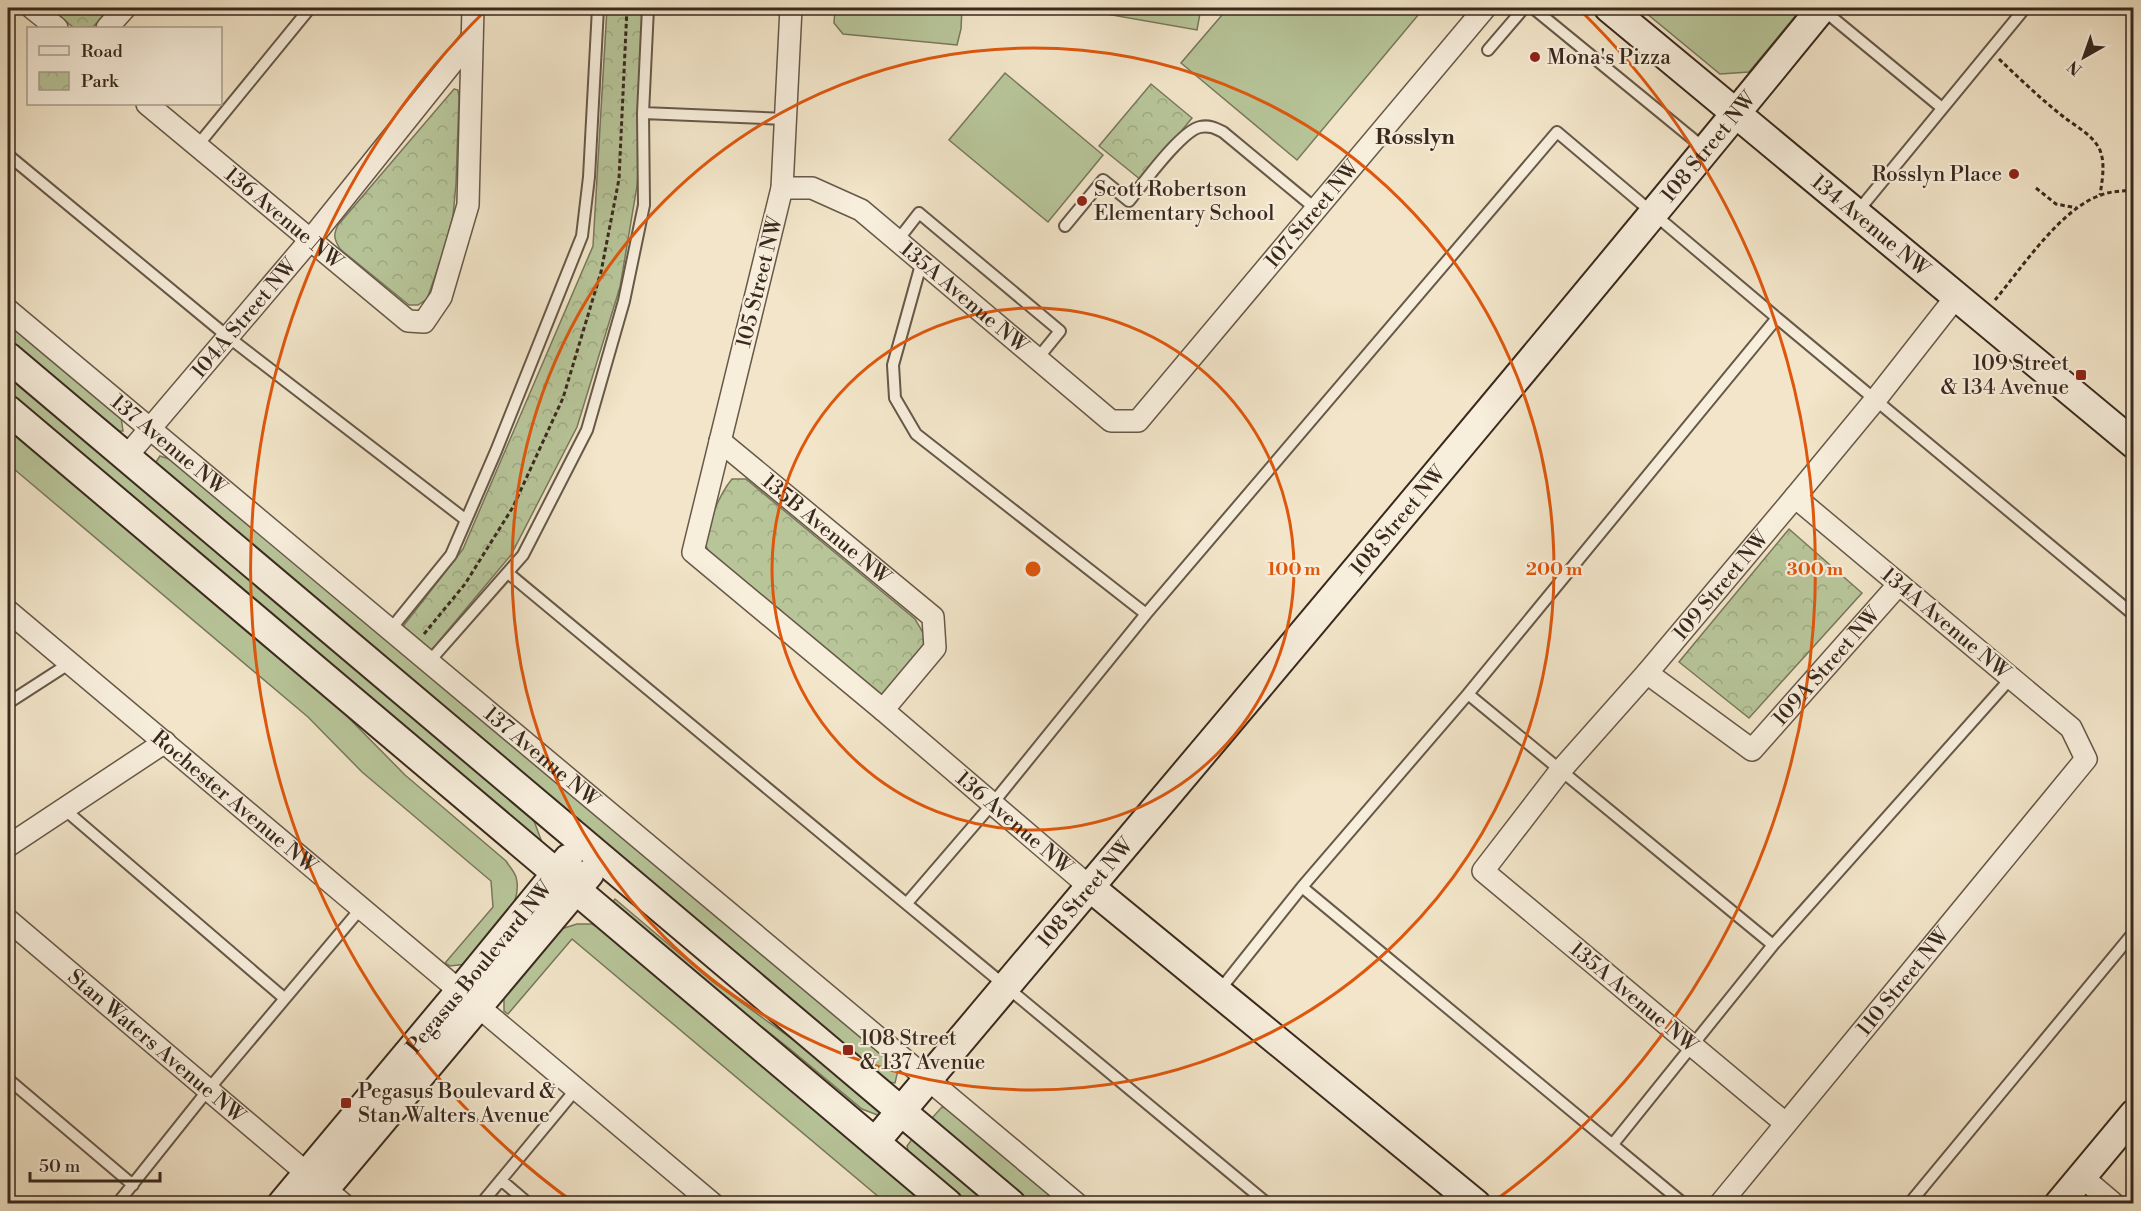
<svg xmlns="http://www.w3.org/2000/svg" width="2141" height="1211" viewBox="0 0 2141 1211" font-family="'Libre Bodoni',serif">
<style>
.grass{fill:#b7c599;stroke:#78775c;stroke-width:1.5}
.park{fill:url(#park-crowns);stroke:#78775c;stroke-width:1.5}
.lines{fill:none;stroke-linecap:round;stroke-linejoin:round}
.lane-casing{stroke:#675849;stroke-width:14}
.street-casing{stroke:#675849;stroke-width:24}
.secondary-casing{stroke:#39291e;stroke-width:32}
.path{stroke:#39291e;stroke-width:3;stroke-dasharray:4.5 3;stroke-linecap:butt}
.lane{stroke:#f7eedc;stroke-width:10}
.street{stroke:#f7eedc;stroke-width:21}
.secondary{stroke:#f7eedc;stroke-width:28}
.ring{fill:none;stroke:#df570d;stroke-width:3}
.poi-dot{fill:#8f2418;stroke:#f7eedc;stroke-width:2}
.labels{text-anchor:middle;stroke-width:4.5;stroke-linejoin:round;paint-order:stroke}
.poi-label{font-size:21px;fill:#39291e;stroke:#f7eedc;text-anchor:start}
.street-label{font-size:21px;fill:#39291e;stroke:#f7eedc}
.neighbourhood-label{font-size:22px;font-weight:bold;fill:#39291e;stroke:#f7eedc}
.centre{fill:#df570d;stroke:#f7eedc;stroke-width:3}
.ring-label{font-size:18px;text-anchor:middle;font-weight:bold;fill:#df570d;stroke:#f7eedc;stroke-width:4.5;stroke-linejoin:round;paint-order:stroke}
</style>
<defs>
<pattern id="park-crowns" width="20" height="18" patternUnits="userSpaceOnUse" patternTransform="scale(1.5)"><rect width="20" height="18" fill="#b7c599"/><path d="M2 6a3 3 0 1 1 6 0M12 15a3 3 0 1 1 6 0" fill="none" stroke="#9ea983"/></pattern>
</defs>
<rect width="100%" height="100%" fill="#f2e5c9"/>
<filter id="stains"><feTurbulence type="fractalNoise" baseFrequency=".00333" numOctaves="4"/><feColorMatrix values="0 0 0 0 .2 0 0 0 0 .09 0 0 0 0 .02 0 0 0 .5 -.17"/></filter>
<radialGradient id="worn" r=".72"><stop offset=".6" stop-color="#630" stop-opacity="0"/><stop offset="1" stop-color="#630" stop-opacity=".3"/></radialGradient>
<!-- grass -->
<path class="grass" d="M835,8H962L961,29L957,45L843,34L834,23Z
M1079,8H1201L1197,30L1078,9Z
M1228,8H1424L1297,160L1181,63Z
M1640,8H1802L1749,72L1720,74Z
M1005,73L1103,155L1048,222L949,140Z
M8,320L121,417L123,431H117L8,345Z
M8,376L521,808L534,821L543,845L8,401Z
M8,427L335,704L405,775L506,861C509,866 514,871 516,877C525,909 486,941 467,964L450,966L445,963L493,907L491,881L362,772L308,717L8,464Z
M160,456L175,461L891,1060L898,1070L895,1083L888,1082L157,468L156,462Z
M615,899L713,982L817,1057L882,1111L880,1116L862,1109L790,1049L609,907Z
M577,924H592L607,932L929,1203H886L572,939L508,1014L504,1011V994L561,929Z
M942,1107L951,1110L1063,1203H1026L939,1130L932,1118Z
M913,1138L991,1203H961L909,1155L907,1146Z"/>
<!-- park -->
<path class="park" d="M50,8H110L93,27L74,28Z
M607,8H650L637,186L620,287L577,427L511,555L429,653L401,629L463,549L593,246Z
M1151,84L1192,118L1141,180L1099,146Z
M454,89L458,90L459,97L456,184L453,216L446,245L427,299L418,305H409L340,249C334,239 333,235 338,225Z
M732,479H746L915,619L925,636L922,657L885,696L875,693L716,561C713,556 707,551 706,545C704,528 721,492 732,479Z
M1789,529L1862,593L1749,718L1679,662Z"/>
<g class="lines">
<defs>
<path id="lane" d="M1533,8L1704,148
M1822,9L1942,108
M1488,50L1524,8
M643,113L785,119
M198,145L310,8
M8,155L227,336L466,520
M1858,211L2025,8
M1065,226L1103,180L1129,201C1143,184 1181,131 1200,127C1209,125 1215,128 1223,132L1316,209
M898,240L919,213L1060,331L1038,358
M922,261L893,365L895,398L916,434L1146,614
M508,573L1268,1204
M390,630L451,555L496,451L582,236L589,177L598,8
M428,663L523,555L587,430L624,301L644,205L643,113L648,8
M1468,694L1773,945
M8,703L70,663
M64,809L284,998
M907,903L993,803L1146,614L1557,132L1777,318
M1219,991L1302,887
M8,1079L133,1185
M1613,1144L1773,945L2011,678
M501,1180L529,1204
M117,1204L208,1090L362,907
M481,1204L577,1088
M1684,1204L1302,887L1468,694L1777,318L2134,615
M1909,1204L2134,932"/>
<g id="street">
<path d="M32,8L57,28"/>
<path id="s1" d="M791,8L782,188L693,552L883,710L1091,888"/>
<path d="M107,28L125,8"/>
<path id="s2" d="M147,104L408,321L424,322L441,297L468,205L473,8"/>
<path id="s3" d="M782,188H812L861,210L1111,421H1138L1485,8"/>
<path id="s4" d="M8,310L1077,1204"/>
<path id="s5" d="M720,441L933,617L935,648L883,710"/>
<path id="s6" d="M126,457L311,239L472,38"/>
<path id="s7" d="M8,611L713,1204"/>
<path id="s8" d="M1647,673L1752,750L1899,584"/>
<path d="M8,846L165,742"/>
<path id="s9" d="M8,920L343,1204"/>
<path id="s10" d="M1785,1123L1483,871L1560,771L1647,673L1795,497L1876,399L1956,297"/>
<path d="M2081,1176L2114,1204"/>
<path id="s11" d="M1720,1204L2086,759L2071,728L1795,497"/>
</g>
<g id="secondary">
<path id="s12" d="M1609,8L2134,444"/>
<path d="M8,357L1011,1204"/>
<path d="M8,410L948,1204"/>
<path d="M1091,888L1476,1204"/>
<path id="s13" d="M875,1142C1192,765 1511,389 1822,8"/>
<path id="s14" d="M282,1204L461,990L568,859"/>
<path d="M312,1204L589,874"/>
<path d="M2059,1204L2134,1114"/>
</g>
</defs>
<!-- lane casing -->
<use href="#lane" class="lane-casing"/>
<!-- street casing -->
<use href="#street" class="street-casing"/>
<!-- secondary casing -->
<use href="#secondary" class="secondary-casing"/>
<!-- path -->
<path class="path" d="M1999,59C2020,79 2042,100 2065,118C2077,127 2096,137 2101,153C2105,166 2102,182 2100,195
M2036,188L2056,204L2077,208
M2127,191L2134,254
M1995,300C2021,269 2061,208 2101,195C2111,191 2123,191 2134,190
M424,634L465,584L513,507L563,398L601,272L619,179L627,8"/>
<!-- lane -->
<use href="#lane" class="lane"/>
<!-- street -->
<use href="#street" class="street"/>
<!-- secondary -->
<use href="#secondary" class="secondary"/>
</g>
<!-- distance rings -->
<g class="ring">
<circle cx="1033" cy="569" r="261"/>
<circle cx="1033" cy="569" r="521"/>
<path d="M573 1202A782 782 0 0 1 485 11M1581 11A782 782 0 0 1 1493 1202"/>
</g>
<!-- markers -->
<g class="poi-dot">
<circle cx="1535" cy="57" r="6"/>
<circle cx="2014" cy="174" r="6"/>
<circle cx="1082" cy="201" r="6"/>
<rect x="2075" y="369" width="12" height="12" rx="3"/>
<rect x="842" y="1044" width="12" height="12" rx="3"/>
<rect x="340" y="1097" width="12" height="12" rx="3"/>
</g>
<g class="labels">
<!-- poi labels -->
<g class="poi-label">
<text x="1547" y="64">Mona's Pizza</text>
<text x="2002" y="181" text-anchor="end">Rosslyn Place</text>
<text x="1094" y="196">Scott Robertson<tspan x="1094" dy="24">Elementary School</tspan></text>
<text x="2069" y="370" text-anchor="end">109 Street<tspan x="2069" dy="24">&amp; 134 Avenue</tspan></text>
<text x="860" y="1045">108 Street<tspan x="860" dy="24">&amp; 137 Avenue</tspan></text>
<text x="358" y="1098">Pegasus Boulevard &amp;<tspan x="358" dy="24">Stan Walters Avenue</tspan></text>
</g>
<!-- street labels -->
<g class="street-label">
<text dy="7" stroke="none"><textPath href="#s13" startOffset="1298">108 Street NW</textPath></text>
<text dy="7" stroke="none"><textPath href="#s3" startOffset="708">107 Street NW</textPath></text>
<text dy="7" stroke="none"><textPath href="#s2" startOffset="178">136 Avenue NW</textPath></text>
<text dy="7" stroke="none"><textPath href="#s12" startOffset="340">134 Avenue NW</textPath></text>
<text transform="translate(759 282) rotate(-76)" y="7">105 Street NW</text>
<text dy="7" stroke="none"><textPath href="#s3" startOffset="219">135A Avenue NW</textPath></text>
<text dy="7" stroke="none"><textPath href="#s6" startOffset="182">104A Street NW</textPath></text>
<text dy="7" stroke="none"><textPath href="#s4" startOffset="210">137 Avenue NW</textPath></text>
<text dy="7" stroke="none"><textPath href="#s13" startOffset="812">108 Street NW</textPath></text>
<text dy="7" stroke="none"><textPath href="#s5" startOffset="138">135B Avenue NW</textPath></text>
<text dy="7" stroke="none"><textPath href="#s10" startOffset="765">109 Street NW</textPath></text>
<text transform="translate(1946 623) rotate(40)" y="7">134A Avenue NW</text>
<text dy="7" stroke="none"><textPath href="#s8" startOffset="242">109A Street NW</textPath></text>
<text dy="7" stroke="none"><textPath href="#s4" startOffset="696">137 Avenue NW</textPath></text>
<text dy="7" stroke="none"><textPath href="#s7" startOffset="296">Rochester Avenue NW</textPath></text>
<text dy="7" stroke="none"><textPath href="#s1" startOffset="975">136 Avenue NW</textPath></text>
<text dy="7" stroke="none"><textPath href="#s13" startOffset="326">108 Street NW</textPath></text>
<text dy="7" stroke="none"><textPath href="#s14" startOffset="308">Pegasus Boulevard NW</textPath></text>
<text dy="7" stroke="none"><textPath href="#s11" startOffset="288">110 Street NW</textPath></text>
<text transform="translate(1634 997) rotate(40)" y="7">135A Avenue NW</text>
<text dy="7" stroke="none"><textPath href="#s9" startOffset="195">Stan Waters Avenue NW</textPath></text>
</g>
<!-- neighbourhood labels -->
<g class="neighbourhood-label">
<text x="1415" y="144">Rosslyn</text>
</g>
</g>
<circle cx="1033" cy="569" r="9" class="centre"/>
<g class="ring-label">
<text x="1294" y="575">100 m</text>
<text x="1554" y="575">200 m</text>
<text x="1815" y="575">300 m</text>
</g>
<!-- margin -->
<rect width="2141" height="1211" fill="none" stroke="#f2e5c9" stroke-width="30"/>
<rect x="9" y="9" width="2123" height="1193" fill="none" stroke="#39291e" stroke-width="3"/>
<rect x="15" y="15" width="2111" height="1181" fill="none" stroke="#39291e" stroke-width="1.5"/>
<!-- legend -->
<rect x="27" y="27" width="195" height="78" fill="#f7eedc" stroke="#ab9f90" stroke-width="1.5"/>
<rect x="39" y="46" width="30" height="9" fill="#f7eedc" stroke="#ab9f90" stroke-width="1.5"/>
<text x="81" y="57" font-size="18" fill="#39291e">Road</text>
<rect x="39" y="72" width="30" height="18" fill="url(#park-crowns)" stroke="#ab9f90" stroke-width="1.5"/>
<text x="81" y="87" font-size="18" fill="#39291e">Park</text>
<!-- north arrow -->
<g transform="translate(2084 57) rotate(220)" stroke="#f7eedc" stroke-width="4.5" paint-order="stroke">
<path d="M0-4.5L10 22L0 15L-10 22Z" fill="#39291e"/>
<text y="-9" font-size="16" font-weight="bold" text-anchor="middle" fill="#39291e">N</text>
</g>
<!-- scale -->
<path d="M30 1172v9h130v-9" fill="none" stroke="#39291e" stroke-width="3"/>
<text x="39" y="1172" font-size="18" fill="#39291e" stroke="#f7eedc" stroke-width="4.5" paint-order="stroke">50 m</text>
<rect width="100%" height="100%" filter="url(#stains)"/>
<rect width="100%" height="100%" fill="url(#worn)"/>
</svg>
